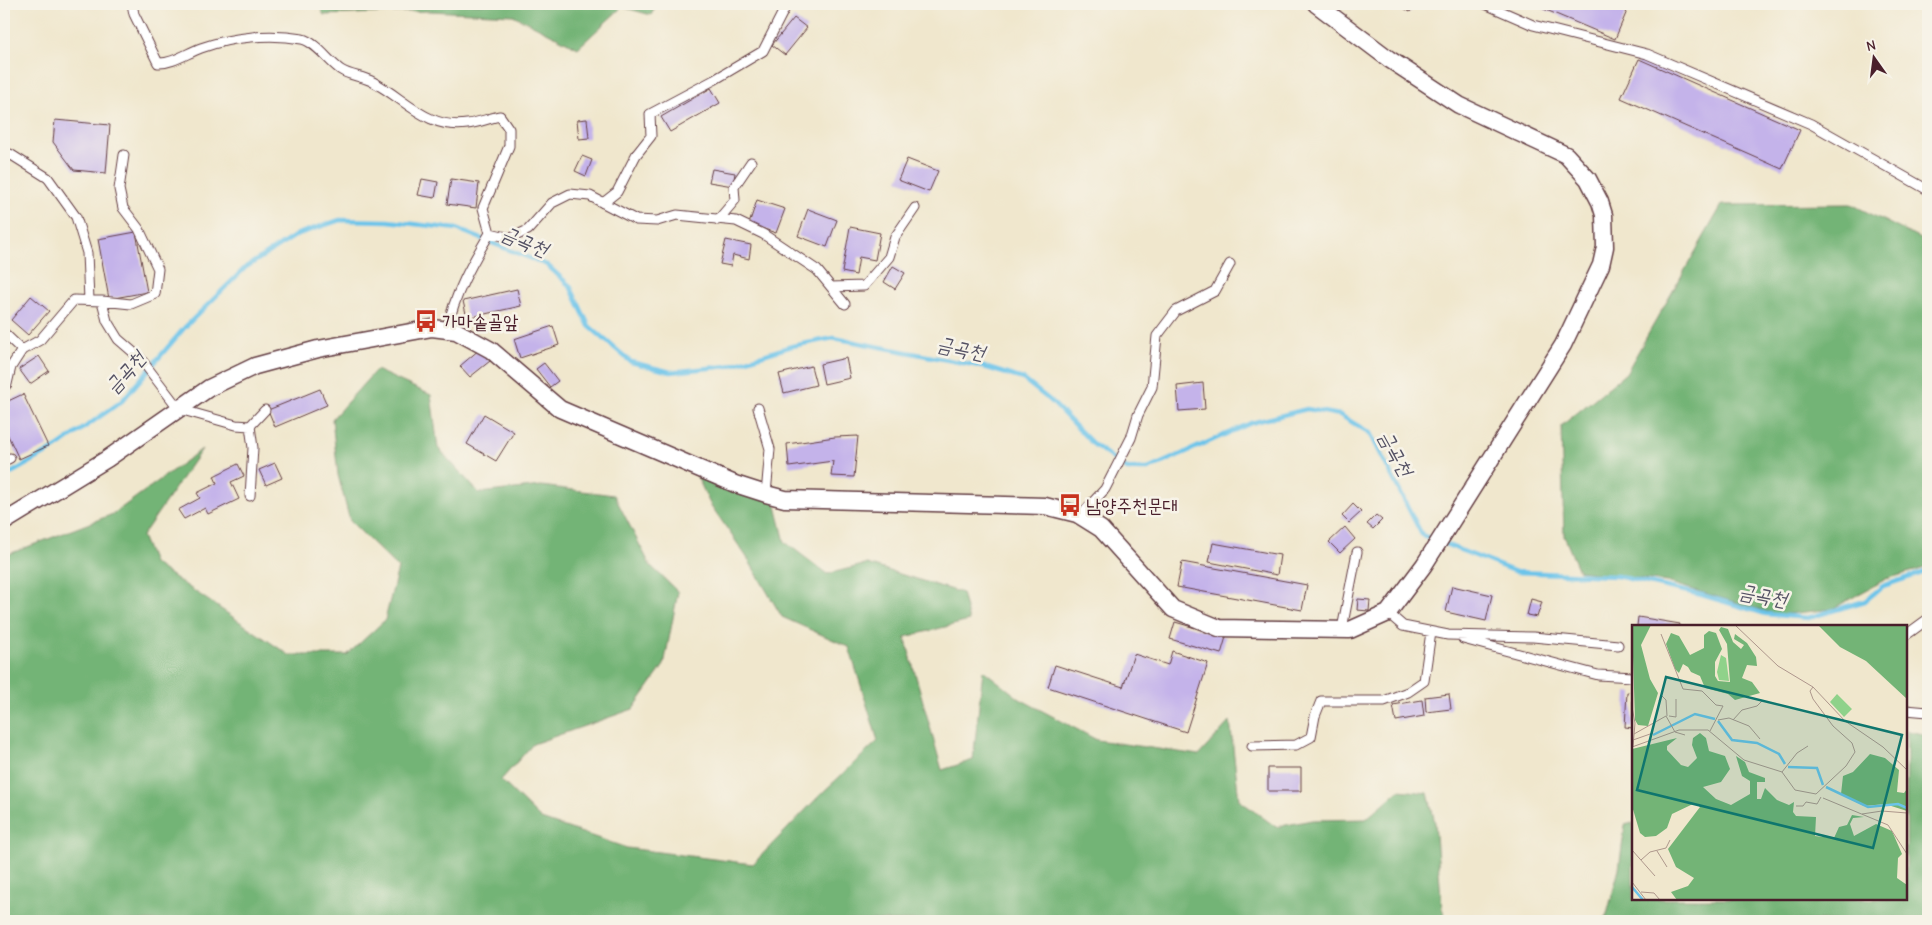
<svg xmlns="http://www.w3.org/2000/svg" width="1932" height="925" viewBox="0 0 1932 925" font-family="'Comic Neue','Poor Story',sans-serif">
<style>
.forest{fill:#73b476;stroke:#5e6a50}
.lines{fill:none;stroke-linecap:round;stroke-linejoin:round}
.stream{stroke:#6cc4ea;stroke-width:4.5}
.building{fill:#c4b3ea}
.lane-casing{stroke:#633d43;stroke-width:11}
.street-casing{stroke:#633d43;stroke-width:19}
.lane{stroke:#fff;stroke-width:9}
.street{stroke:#fff;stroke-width:16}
.labels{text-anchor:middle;stroke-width:5;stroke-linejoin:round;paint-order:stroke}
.poi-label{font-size:19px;fill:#4a1f2b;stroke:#f7f3e8;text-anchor:start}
.water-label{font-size:20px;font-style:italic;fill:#545164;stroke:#f7f3e8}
.inset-river{fill:none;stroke:#6cc4ea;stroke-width:2.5}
.inset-road{fill:none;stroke:#ae978c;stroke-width:1}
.view{fill:#0f766e;fill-opacity:0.15;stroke:#0f766e;stroke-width:2.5}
.inset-edge{fill:none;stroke:#4a1f2b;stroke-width:2.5}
</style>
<rect width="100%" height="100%" fill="#f7f3e8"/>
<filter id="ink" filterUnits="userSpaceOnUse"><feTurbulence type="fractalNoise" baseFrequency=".02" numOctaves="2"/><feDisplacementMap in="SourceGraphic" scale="10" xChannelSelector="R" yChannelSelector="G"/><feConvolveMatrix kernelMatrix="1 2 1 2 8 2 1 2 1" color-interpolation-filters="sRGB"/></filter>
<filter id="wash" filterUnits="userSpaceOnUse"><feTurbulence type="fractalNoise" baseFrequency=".0096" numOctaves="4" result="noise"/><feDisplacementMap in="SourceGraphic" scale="20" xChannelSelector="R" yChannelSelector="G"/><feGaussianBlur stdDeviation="1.12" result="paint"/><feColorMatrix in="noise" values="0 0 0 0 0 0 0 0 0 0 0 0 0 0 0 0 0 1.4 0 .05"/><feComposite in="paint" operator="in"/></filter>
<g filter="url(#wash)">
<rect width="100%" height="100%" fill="#f0e7cd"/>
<!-- forest -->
<path class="forest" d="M318,4H657L651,15L622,7L578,48L513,15L429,11L324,15Z
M1851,204L1928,243V567L1886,579L1832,609L1778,615L1667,582L1579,571L1564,536L1561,426L1626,373L1722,205Z
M376,370L431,395L438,448L479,493L541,486L614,495L650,565L678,592L664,665L633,709L533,744L501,780L541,819L627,848L753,864L822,793L878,741L849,647L782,617L746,556L710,504L697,476L775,502L785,542L827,574L867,564L962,593L969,621L905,637L942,770L973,760L983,670L1020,699L1097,740L1199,755L1230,721L1239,800L1276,827L1312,820L1366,819L1399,790L1428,793L1435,823L1442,909L1448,921H480L471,917L466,921H4V556L113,514L202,449L142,536L153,563L289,655H347L385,620L398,568L350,521L338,475L332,419Z
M1907,731L1928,735V921H1587L1606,918L1619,869L1625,825L1633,823V899H1906Z"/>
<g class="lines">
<!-- stream -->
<path class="stream" d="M4,477L57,447L122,401L185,327L246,267L298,234L340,220L388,221L457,229L547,265L570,286L589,326L631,362L671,372L728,366L792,346L834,338L984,367L1023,379L1052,402L1093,444L1127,469H1148L1251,423L1307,409L1340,415L1370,433L1422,535L1516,572L1617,576L1702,595L1766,614L1808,618L1865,601L1883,586L1928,571"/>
</g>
<g id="blocks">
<!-- building -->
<path class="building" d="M1397,4H1415L1410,12Z
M1532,4H1630L1615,39Z
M794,18L807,28L785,55L772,45Z
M1639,59L1800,130L1782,169L1621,98Z
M711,88L720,103L670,132L661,117Z
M587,119L589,138L579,139L577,120Z
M55,120L110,125L106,173L74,170L53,142Z
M582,156L592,160L586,176L575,171Z
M907,159L938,171L929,192L898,180Z
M712,169L735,173L733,186L709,182Z
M422,179L438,182L435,198L418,195Z
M451,179L479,183L476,208L447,204Z
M757,200L785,209L776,233L749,224Z
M808,209L837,220L827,247L798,236Z
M850,227L880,233L875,260L859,257L856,275L842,272Z
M136,232L147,292L109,299L98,239Z
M726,240L751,245L749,259L733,255L731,266L720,264Z
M893,266L905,273L895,289L884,282Z
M517,289L521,306L467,318L463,301Z
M31,296L49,311L28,335L11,320Z
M553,326L559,345L520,358L514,339Z
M480,349L490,361L470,377L460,366Z
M39,356L49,371L30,384L19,369Z
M846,358L850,378L824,384L820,364Z
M544,363L558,381L550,387L536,369Z
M811,366L816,385L784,393L779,374Z
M1203,383L1205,409L1179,411L1177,386Z
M320,389L327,405L275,427L268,410Z
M23,394L48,446L19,459L4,427V403Z
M484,414L514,432L496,461L467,444Z
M858,436L854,477L831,476L833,461L789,467L787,444L835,437Z
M275,463L282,478L266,485L259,470Z
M238,464L244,476L231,482L239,499L208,514L205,508L184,519L178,510L200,498L197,493L217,483L214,476Z
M1353,504L1361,512L1349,523L1342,516Z
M1376,515L1382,520L1373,529L1367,524Z
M1345,527L1355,539L1340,553L1329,542Z
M1213,543L1280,555L1277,575L1209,562Z
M1182,562L1307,585L1302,610L1177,587Z
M1452,586L1492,595L1486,621L1446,612Z
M1358,599L1370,600L1369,611L1357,610Z
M1531,599L1542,602L1537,617L1527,615Z
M1638,617L1680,624L1679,626H1637Z
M1175,622L1226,637L1221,654L1170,639Z
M1172,651L1208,663L1186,732L1048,687L1055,665L1123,687L1134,654L1168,665Z
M1627,692L1633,693V728L1625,727Z
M1449,694L1451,709L1426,712L1425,697Z
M1422,700L1424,716L1396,721L1393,705Z
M1268,768H1301V791H1268Z"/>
</g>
</g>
<g filter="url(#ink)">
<use href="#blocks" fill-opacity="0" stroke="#633d43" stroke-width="1"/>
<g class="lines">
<defs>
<path id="lane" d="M132,4L134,14L158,63C172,64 187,53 201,48C231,37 270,33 302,39C316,42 329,62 341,70C350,76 363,76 373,82C404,98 428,130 467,124C478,123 489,118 500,116L509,129V146L483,208L490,233C472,263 454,295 447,330
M1485,4L1533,25L1647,54L1811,124L1928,190
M4,157L10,154L48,178L76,217L87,253L89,300
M603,203L617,192L636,155L651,136L650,114L714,80L763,51L787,4
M718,220L735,200L734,187L751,162
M490,233L511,238L528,230L552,203L570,194L590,196L636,220L657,221L677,215L736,221L763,234L817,270L845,304
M831,287L864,286L889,257L895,237L915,208
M102,301L131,304L155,294L158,269L139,229L123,208L119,189L124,155
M4,333L22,350
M4,387L7,384L11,367L22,350L40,340L74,300L102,301L107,321L118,339L140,358L179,409L236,425L250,426L265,410
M758,408L770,449L766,494
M250,426L253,448L250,496
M4,461L10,458
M1080,516L1105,489L1131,438L1138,415L1152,387L1157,336L1176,311L1215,291L1230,264
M1388,613L1403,626L1448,635L1533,637L1618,645
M1342,629L1357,552
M1906,635L1928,619
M1463,639L1598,675L1633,677
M1906,710L1928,712
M1252,746L1296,745L1311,737L1315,716L1321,701H1384L1408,692L1424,681L1431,632"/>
<path id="street" d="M4,522L107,459L209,388L255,366L318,349L432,328L456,331L491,350L560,409L735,484L766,494L785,499L1045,506L1077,514L1101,529L1173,609L1219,628L1350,630L1388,613L1424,565L1563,345L1601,265L1605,247L1604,215L1600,202L1588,179L1566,155L1459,105L1389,59L1316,4"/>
</defs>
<!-- lane casing -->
<use href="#lane" class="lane-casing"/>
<!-- street casing -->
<use href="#street" class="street-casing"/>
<!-- lane -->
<use href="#lane" class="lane"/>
<!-- street -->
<use href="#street" class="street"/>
</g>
</g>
<!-- icons -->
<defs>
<symbol id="bus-bare" viewBox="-9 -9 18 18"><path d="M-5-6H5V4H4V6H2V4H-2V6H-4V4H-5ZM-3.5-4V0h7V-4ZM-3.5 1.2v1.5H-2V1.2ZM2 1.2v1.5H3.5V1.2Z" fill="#c8321e" stroke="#f7f3e8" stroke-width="2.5" paint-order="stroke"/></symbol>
</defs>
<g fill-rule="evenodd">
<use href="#bus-bare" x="410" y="305" width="32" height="32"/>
<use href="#bus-bare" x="1054" y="489" width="32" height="32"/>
</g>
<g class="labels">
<!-- poi labels -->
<g class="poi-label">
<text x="442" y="328">가마솥골앞</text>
<text x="1086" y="512">남양주천문대</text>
</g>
<!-- water labels -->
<g class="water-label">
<text transform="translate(525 241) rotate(23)" y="7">금곡천</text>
<text transform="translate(961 348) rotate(12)" y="7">금곡천</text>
<text transform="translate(125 372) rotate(-48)" y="7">금곡천</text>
<text transform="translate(1396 453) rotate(61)" y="7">금곡천</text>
<text transform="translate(1763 595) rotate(11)" y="7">금곡천</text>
</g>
</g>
<!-- overview -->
<g transform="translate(1632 625)">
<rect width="275" height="275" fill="#f0e7cd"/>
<path d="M89,30L94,33L97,56L87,55L85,47ZM205,69L220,84L212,92L198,77Z" fill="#8fd28a"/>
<path d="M0,0H19L9,20L18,54L26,68L16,101L6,100L3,95ZM186,0H275V74L234,36L208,22ZM89,2L96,4L101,17L109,24L112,20L102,14L103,9L115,18L124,32L125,41L115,40L110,53L120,57L128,68L103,75L96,69L73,63L68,51L59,47L56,42L51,39L47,48L43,44L34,19L39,8L47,11L58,30L72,23V10L77,6L84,8L90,24L83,37V51L86,56L98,57L95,19L87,5ZM68,108L74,113L77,126L93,131L98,144L89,157L71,162L84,174L99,180L118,169V156L110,151L104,131L113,137L117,147L133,153V157H125V174H129L133,163L145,175L157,180L162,177L161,187L164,191L184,192L183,211L202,213L207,202L215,200L220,190L232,192L221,193L218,199L222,211L244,199L260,206L270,229L266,233L265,253L275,260V275H45L39,267L56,261L62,253L44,242L36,224L68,182L63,178L40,189L35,203L24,211L13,212L8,208L0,181V124L45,113L35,121V125L49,140L56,142L65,133L60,120L61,113ZM238,129L253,133L267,145L265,167L272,168L275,164V186L253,179L232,181L209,169L211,151L221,147Z" fill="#73b476"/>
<path class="inset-river" d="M86,96L100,115L125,118L147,129L153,139M21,110L63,89L83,94M156,142L185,143L191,160M194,162L236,182L266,179L275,183M0,262L11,275"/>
<path class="inset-road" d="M103,0L146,41L181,62L213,96L251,122L275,145M29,9L51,64L70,66L84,80L91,81L78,106M27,76L30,71L34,75L35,91M0,82L3,98L1,122M37,91L44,92V74M86,95L97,93L117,101L128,114M101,95L110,85L125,81L130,76M2,109L34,91L43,107L53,110M1,115L21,108M0,122L47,105H76L112,135L150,147L163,165L184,169L214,141L223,127L220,118L201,101L181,74L178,66L181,62M150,147L165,128L176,121M191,173L256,200L275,229M164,181H171L174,177L185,179L189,172M230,189L250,186L275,188M0,225L23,251M25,226L35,242M9,235L18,227L34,223L38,215M0,257L14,275M9,267L22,268L28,275"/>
<path class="view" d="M34,52L270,110L241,223L5,165Z"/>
<rect width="275" height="275" class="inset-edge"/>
</g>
<!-- margin -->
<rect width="1932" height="925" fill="none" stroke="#f7f3e8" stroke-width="20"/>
<!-- north arrow -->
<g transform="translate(1874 58) rotate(346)" stroke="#f7f3e8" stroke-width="4" paint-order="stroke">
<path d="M0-4L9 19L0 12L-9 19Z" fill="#4a1f2b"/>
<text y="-8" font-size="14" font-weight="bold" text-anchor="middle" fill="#4a1f2b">N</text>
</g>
</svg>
